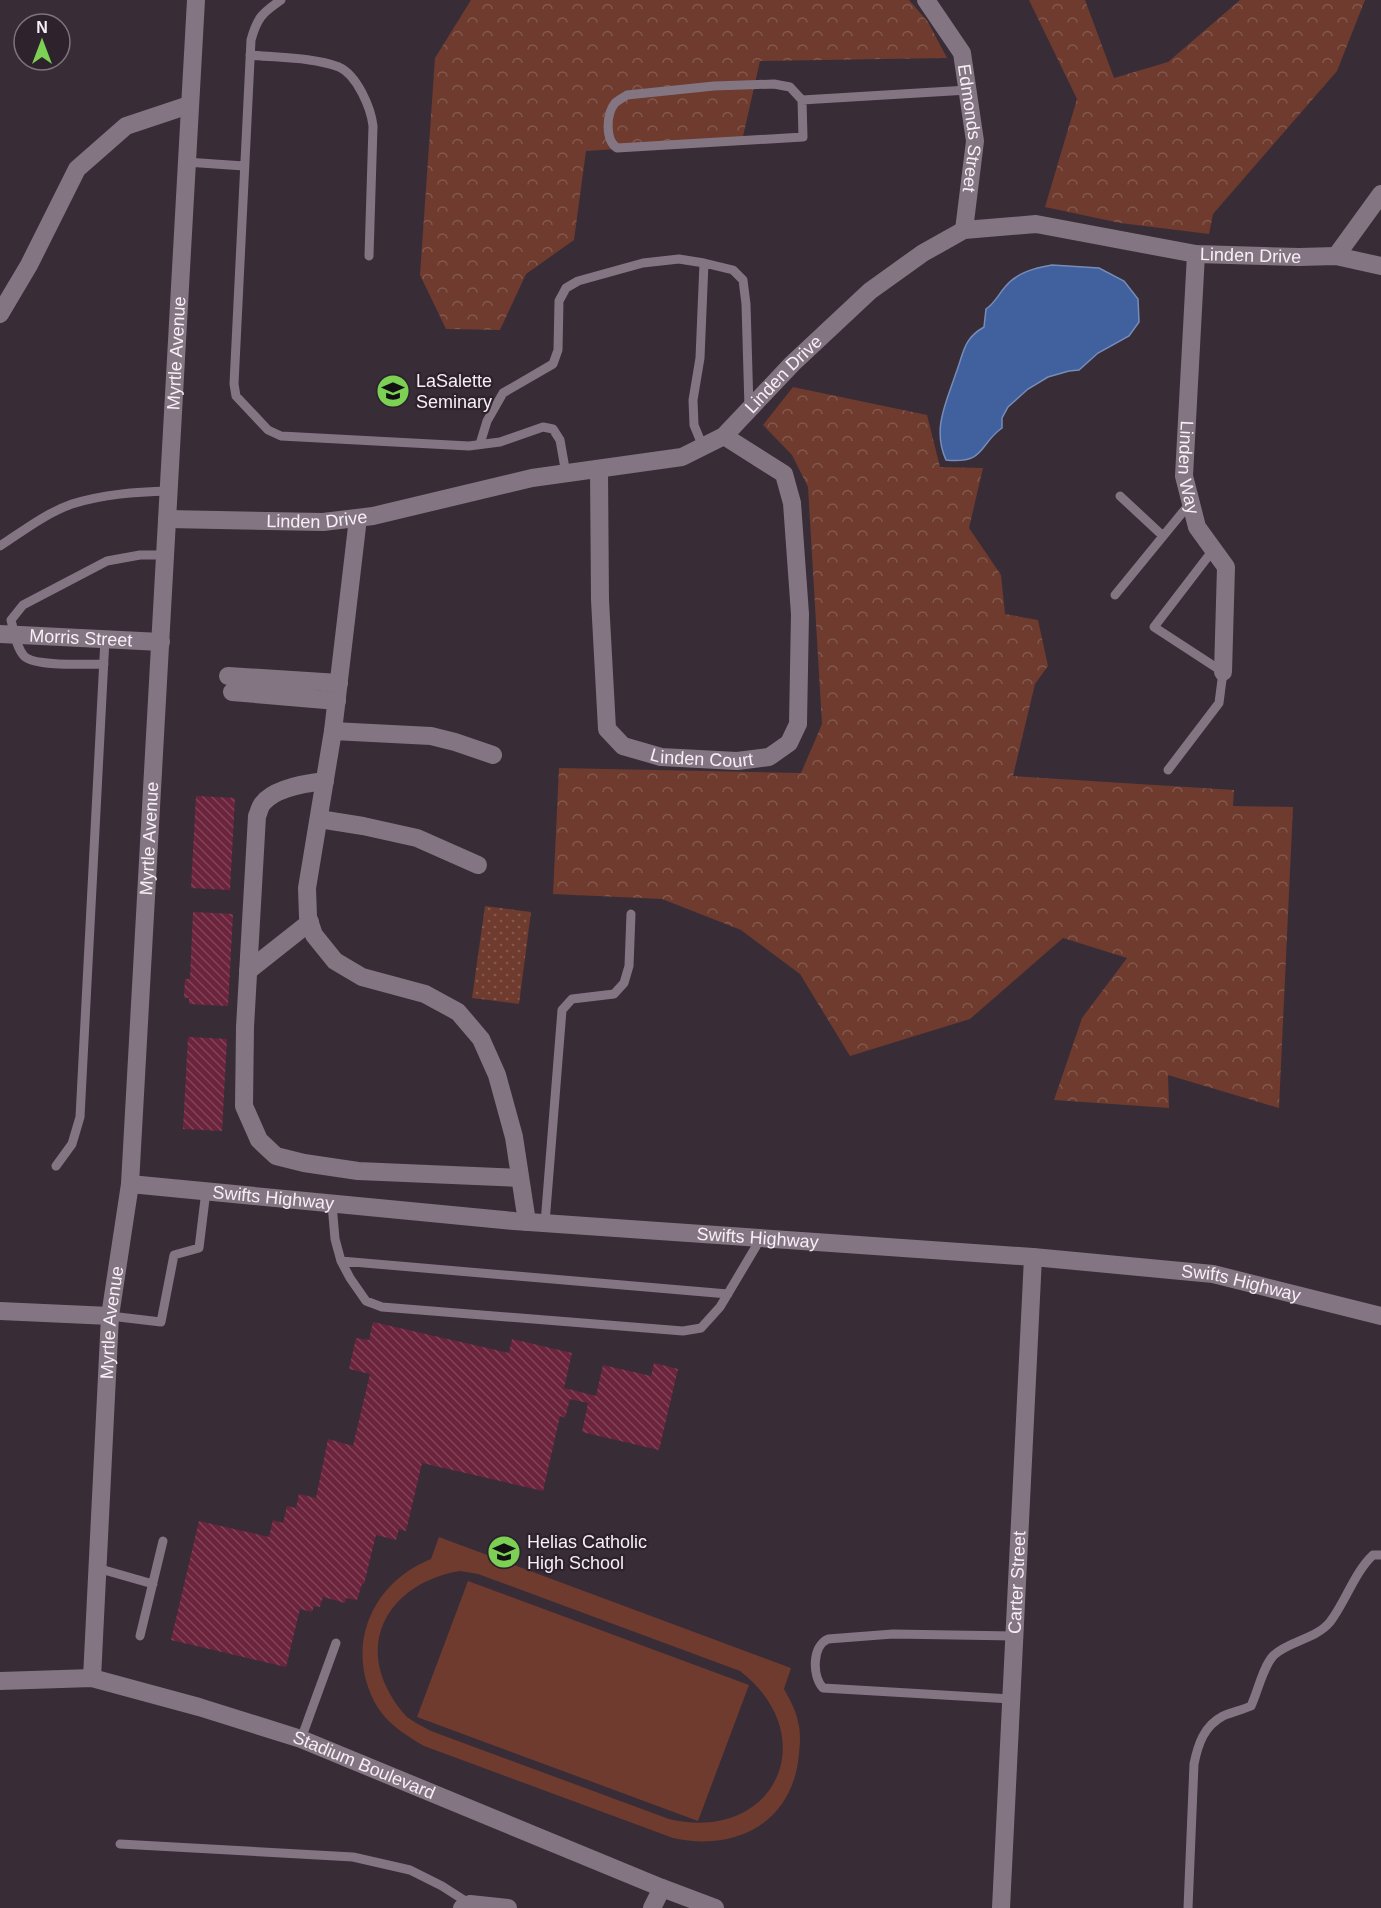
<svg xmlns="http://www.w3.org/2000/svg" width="1381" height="1908" viewBox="0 0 1381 1908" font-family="Helvetica,sans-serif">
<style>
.grass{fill:#6e3b2e;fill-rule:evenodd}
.forest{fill:url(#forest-crowns)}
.park{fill:url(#park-dots)}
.water{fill:#40619d;stroke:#778cb8;stroke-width:1.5}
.building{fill:url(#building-back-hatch)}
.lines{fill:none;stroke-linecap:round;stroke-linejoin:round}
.lane{stroke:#837582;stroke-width:9}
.street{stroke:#837582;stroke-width:18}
.secondary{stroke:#837582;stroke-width:18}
.labels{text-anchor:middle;stroke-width:4.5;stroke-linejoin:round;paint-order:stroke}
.street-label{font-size:18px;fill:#f7eff6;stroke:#2e222d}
.poi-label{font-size:18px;fill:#f7eff6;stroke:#2e222d;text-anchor:start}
</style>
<defs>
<pattern id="forest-crowns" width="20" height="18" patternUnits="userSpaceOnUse" patternTransform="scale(1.5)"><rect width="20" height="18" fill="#6e3b2e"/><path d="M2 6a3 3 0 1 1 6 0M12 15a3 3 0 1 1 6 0" fill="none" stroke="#83584d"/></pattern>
<pattern id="park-dots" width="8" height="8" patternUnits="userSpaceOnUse" patternTransform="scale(1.5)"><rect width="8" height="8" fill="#6e3b2e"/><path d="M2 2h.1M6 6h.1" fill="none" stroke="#83584d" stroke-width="1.8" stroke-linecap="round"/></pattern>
<pattern id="building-back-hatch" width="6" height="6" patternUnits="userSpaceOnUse" patternTransform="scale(1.5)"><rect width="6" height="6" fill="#6b243c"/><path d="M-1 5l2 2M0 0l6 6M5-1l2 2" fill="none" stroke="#814459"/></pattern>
</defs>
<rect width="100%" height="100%" fill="#382c37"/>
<!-- grass -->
<path class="grass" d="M439,1537L791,1668L784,1689C790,1700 796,1710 798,1722C801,1732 800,1744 799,1754C793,1823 736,1852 673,1838L424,1746C407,1736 389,1725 378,1708C343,1650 370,1583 431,1559ZM460,1571L478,1574L740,1671C825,1737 774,1844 669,1819L431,1731C423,1727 414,1722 407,1717C399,1709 391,1697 386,1686C359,1628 402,1580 460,1571Z
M468,1581L749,1685L698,1821L417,1717Z"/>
<!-- forest -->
<path class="forest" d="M471,0H909L928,22L947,58L760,61L742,141L586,151L574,240L526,274L500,330L446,329L420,275L435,58Z
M1029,0H1085L1114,78L1168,62L1240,0H1365L1337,71L1213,214L1209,234L1120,223L1045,207L1077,99Z
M793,387L927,415L940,467L983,468L969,528L1001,575L1005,614L1038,620L1048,666L1035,684L1013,776L1234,790L1233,806L1293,807L1279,1108L1168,1075L1169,1108L1054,1100L1082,1018L1127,958L1063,938L970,1019L850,1056L800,974L741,930L662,899L553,894L559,768L801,773L822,724L808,487L792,455L763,425Z"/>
<!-- park -->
<path class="park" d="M485,906L531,912L519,1004L472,998Z"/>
<!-- water -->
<path class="water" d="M1052,265L1099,268L1124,281L1138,299L1139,322L1129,336L1098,353L1079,370L1069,371L1048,377L1028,389L1008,407L1002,418V428C978,445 986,464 946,460C932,429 946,403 956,373C964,352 963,339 984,327L986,309C995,303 998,295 1005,287C1016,273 1034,268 1052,265Z"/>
<!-- building -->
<path class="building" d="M196,796L235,798L230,890L191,888Z
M193,912L233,914L228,1006L189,1004V998H184L185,979H190Z
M188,1037L227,1039L222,1131L183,1129Z
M373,1322L509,1353L512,1339L572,1353L564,1388L596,1396L603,1365L651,1376L654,1363L678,1369L659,1450L582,1432L588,1403L570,1399L565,1418L560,1416L543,1491L422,1463L406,1531L399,1529L396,1540L376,1535L364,1584H362L357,1600L346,1598L345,1603L323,1597L320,1607L314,1606L312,1612L300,1609L286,1667L171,1640L199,1521L269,1537L273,1520L283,1523L287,1506L296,1508L299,1494L316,1498L328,1439L353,1446L370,1374L349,1369L356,1338L369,1340Z"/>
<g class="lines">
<!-- lane -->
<path class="lane" d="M281,0C262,13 257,18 251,40L234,384L236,396L268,430L281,436L469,446L500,442L543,427L553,429L560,440L566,474
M250,55C279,58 312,57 339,67C357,75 371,108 373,126L369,256
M802,100L803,137L617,148C605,140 606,114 615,103C618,100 623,98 627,95L714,86L774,84L790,87L802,100L968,90
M186,162L244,166
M480,444L487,421L503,393L553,364L558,350L559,301L566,288L578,281L643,263L679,259L704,263L733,270L743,280L746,304L749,408
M703,447L694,425L693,400L700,358L704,263
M1120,496L1163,536
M0,546C23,531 46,513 72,504C104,494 136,492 169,491
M1115,595L1191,502
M104,664C87,664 34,667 24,656C16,647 14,631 11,620L23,605L107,561L140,555H165
M1168,770L1219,703L1223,672L1154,627L1213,550
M56,1166L72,1144L80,1117L105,639
M332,1204L335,1239L341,1261L350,1278L366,1301L382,1307L683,1331L701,1328L720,1307L761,1238
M545,1223L562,1010L572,999L614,994L624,983L629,966L631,914
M341,1261L728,1294
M110,1316L161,1322L174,1255L199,1248L206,1191
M97,1568L153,1584
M140,1636L163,1541
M1011,1699L823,1688C812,1676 812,1646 828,1639L893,1634L1015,1636
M301,1739L336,1643
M120,1844L353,1857L410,1870L442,1886L470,1904
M1188,1908L1194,1764C1198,1744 1204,1726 1223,1716C1232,1712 1242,1710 1251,1706C1258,1691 1263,1666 1274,1655C1289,1641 1316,1639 1330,1622C1346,1601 1354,1573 1373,1555H1381"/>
<!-- street -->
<g class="street">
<path id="s1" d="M926,0L962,53L975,141L964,230"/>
<path id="s2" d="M1196,254L1184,476L1197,527L1226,567L1223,672"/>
<path d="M1336,256L1381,194"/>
<path d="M0,314L29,265L77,169L126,126L189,105"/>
<path id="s3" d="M599,470L600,600L607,729L623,746L661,757L737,761L769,757L789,743L798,724L800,614L792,503L784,474L724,436"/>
<path d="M358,518L333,731L307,888L308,917L314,935L335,961L362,977L425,994L458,1012L481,1039L497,1075L514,1137L527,1222"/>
<path id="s4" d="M0,634L161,642"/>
<path d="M228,676L339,683"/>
<path d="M232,692L337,701"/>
<path d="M333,731L431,736L455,742L493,755"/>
<path d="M325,781C307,783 275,788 263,803C260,806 259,812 257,816L245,1027L244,1106L259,1140L276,1156L304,1163L358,1171L520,1178"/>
<path d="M319,819L363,826L417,838L478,865"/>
<path d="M248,971L310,922"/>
<path id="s5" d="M130,1184L514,1221L1033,1257L1213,1274L1381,1316"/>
<path d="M0,1311L110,1316"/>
<path d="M462,1908L470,1904L508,1908"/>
<path d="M652,1908L662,1888"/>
<path id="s6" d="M1001,1908L1033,1257"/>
</g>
<!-- secondary -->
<g class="secondary">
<path id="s7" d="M167,519L323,522L373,516L532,478L682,457L724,436L792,364L870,291L923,253L964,230L1036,224L1196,254L1299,257L1336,256L1381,266"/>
<path id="s8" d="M92,1678L110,1316L130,1184L196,0"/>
<path id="s9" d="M0,1681L92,1678L199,1707L301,1739L662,1888L715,1908"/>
</g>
</g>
<!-- icons -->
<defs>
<symbol id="school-disc" viewBox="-11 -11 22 22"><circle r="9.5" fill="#7cd155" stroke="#2e222d"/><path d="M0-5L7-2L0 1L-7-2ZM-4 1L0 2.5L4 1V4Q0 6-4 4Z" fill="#111"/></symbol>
</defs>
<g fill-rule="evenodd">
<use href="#school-disc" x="374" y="372" width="38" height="38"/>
<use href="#school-disc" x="485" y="1533" width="38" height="38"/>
</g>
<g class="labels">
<!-- street labels -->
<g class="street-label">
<text dy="6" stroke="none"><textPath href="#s1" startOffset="140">Edmonds Street</textPath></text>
<text dy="6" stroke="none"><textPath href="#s7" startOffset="1176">Linden Drive</textPath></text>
<text dy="6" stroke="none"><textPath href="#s8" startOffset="1328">Myrtle Avenue</textPath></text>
<text dy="6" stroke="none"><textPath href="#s7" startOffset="654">Linden Drive</textPath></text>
<text dy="6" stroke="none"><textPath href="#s2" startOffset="214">Linden Way</textPath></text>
<text dy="6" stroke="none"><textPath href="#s7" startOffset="150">Linden Drive</textPath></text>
<text dy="6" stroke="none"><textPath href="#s4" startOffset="81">Morris Street</textPath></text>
<text dy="6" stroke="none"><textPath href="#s3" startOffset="363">Linden Court</textPath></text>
<text dy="6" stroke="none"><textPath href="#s8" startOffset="842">Myrtle Avenue</textPath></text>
<text dy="6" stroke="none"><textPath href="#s5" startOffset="144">Swifts Highway</textPath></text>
<text dy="6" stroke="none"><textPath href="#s5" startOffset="630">Swifts Highway</textPath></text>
<text dy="6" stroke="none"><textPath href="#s5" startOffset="1116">Swifts Highway</textPath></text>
<text dy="6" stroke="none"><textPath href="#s8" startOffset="356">Myrtle Avenue</textPath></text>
<text dy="6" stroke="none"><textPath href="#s6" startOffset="326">Carter Street</textPath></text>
<text dy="6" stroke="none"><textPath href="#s9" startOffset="378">Stadium Boulevard</textPath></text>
</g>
<!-- poi labels -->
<g class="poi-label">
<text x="416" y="387">LaSalette<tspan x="416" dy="21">Seminary</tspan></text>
<text x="527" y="1548">Helias Catholic<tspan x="527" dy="21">High School</tspan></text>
</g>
</g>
<!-- north arrow -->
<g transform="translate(42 42)"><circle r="28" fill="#2e222d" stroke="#7e747d" stroke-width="1.5"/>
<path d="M0-4.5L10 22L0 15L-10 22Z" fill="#7cd155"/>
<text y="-9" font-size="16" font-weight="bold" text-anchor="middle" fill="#f7eff6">N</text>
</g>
</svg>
